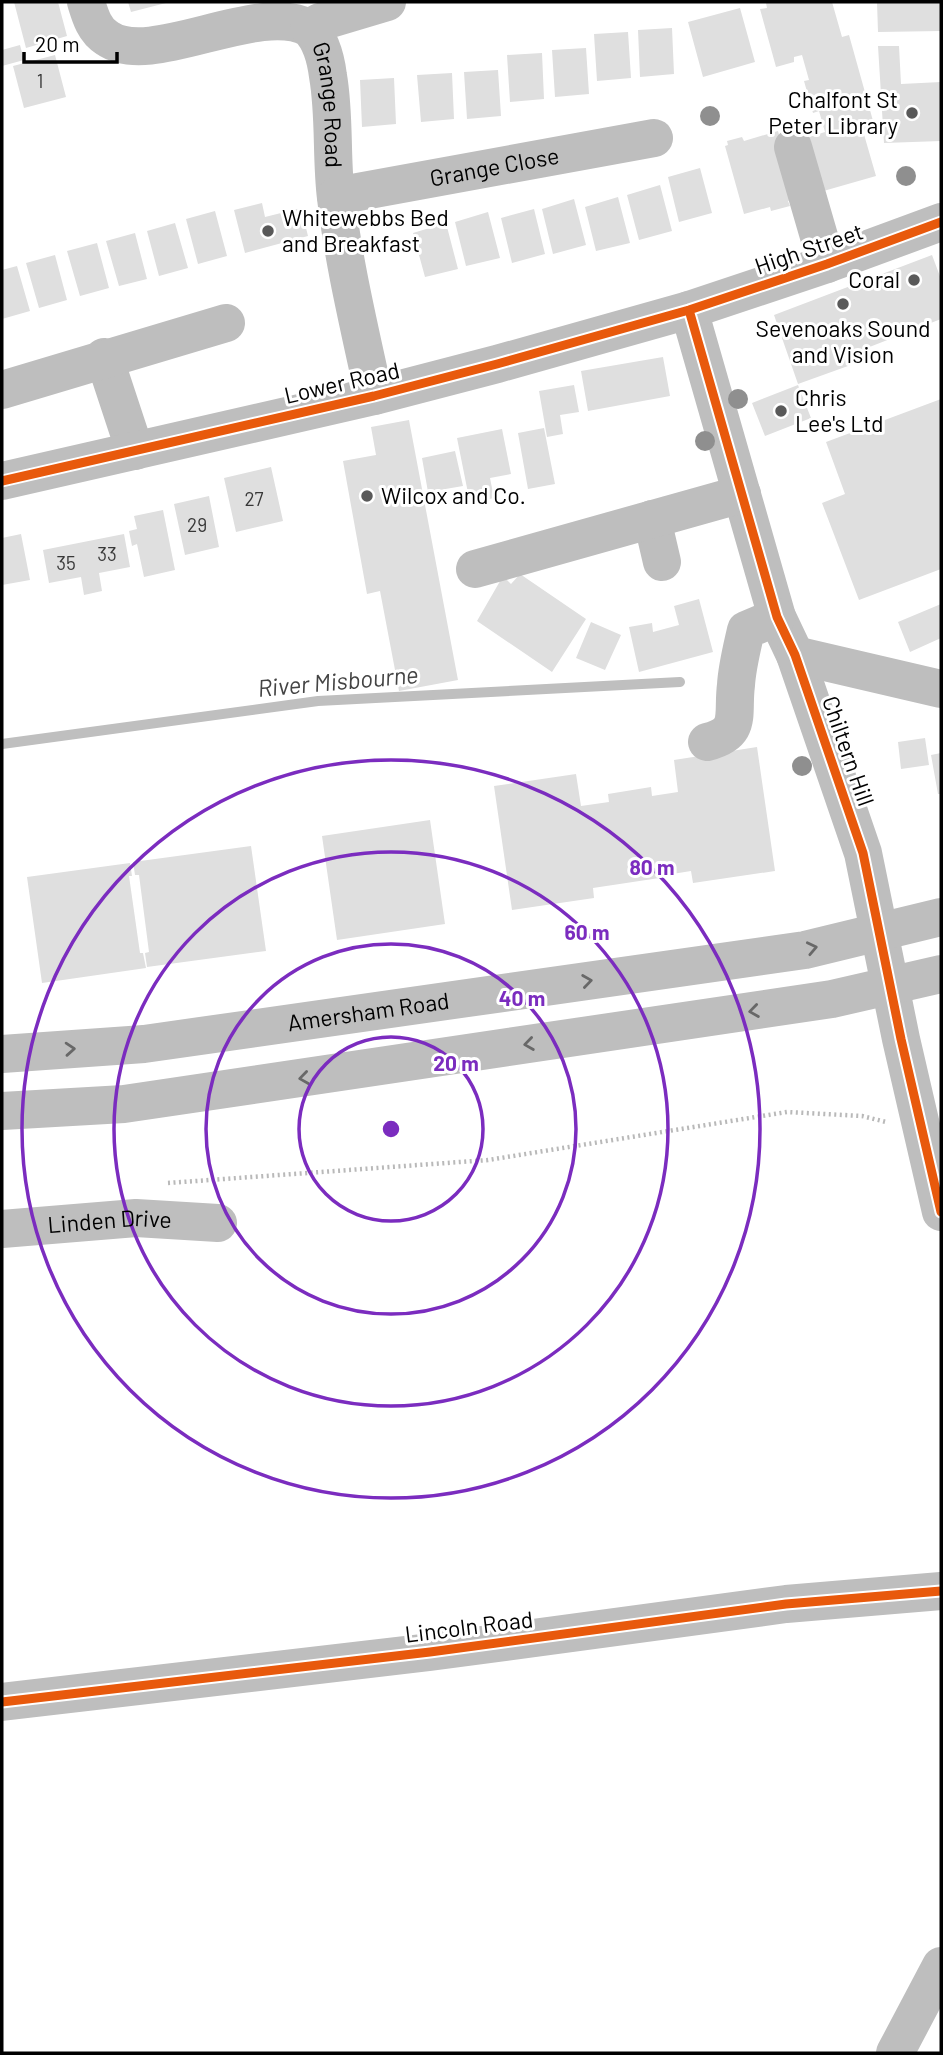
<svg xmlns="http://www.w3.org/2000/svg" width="943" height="2055" viewBox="0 0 943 2055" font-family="Barlow,sans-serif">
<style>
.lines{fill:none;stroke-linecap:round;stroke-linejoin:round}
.stream{stroke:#bfbfbf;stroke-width:10}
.building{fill:#dfdfdf}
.path{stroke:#b9b9b9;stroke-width:4.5;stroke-dasharray:2 3.5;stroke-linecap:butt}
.minor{stroke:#bebebe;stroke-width:38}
.highway{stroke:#bebebe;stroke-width:38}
.cycleway-casing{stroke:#fff;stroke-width:13}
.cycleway{stroke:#e8590c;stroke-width:9}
.tree{fill:#8f8f8f}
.oneway{stroke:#686868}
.ring{fill:none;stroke:#7b2cbf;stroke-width:3.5}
.poi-dot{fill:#595959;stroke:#fff;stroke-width:2.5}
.labels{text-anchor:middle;stroke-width:6;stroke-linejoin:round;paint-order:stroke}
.number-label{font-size:19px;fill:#383838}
.poi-label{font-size:23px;fill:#000;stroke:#fff;text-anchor:start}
.street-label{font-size:23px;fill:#000;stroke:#fff}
.water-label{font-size:24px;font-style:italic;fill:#444;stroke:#fff}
.centre{fill:#7b2cbf;stroke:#fff;stroke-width:3.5}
.ring-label{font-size:21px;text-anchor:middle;font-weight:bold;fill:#7b2cbf;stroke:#fff;stroke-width:6;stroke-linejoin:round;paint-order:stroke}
</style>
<rect width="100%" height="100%" fill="#fff"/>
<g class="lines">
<!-- stream -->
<path class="stream" d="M2,744L318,701L680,682"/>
</g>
<!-- building -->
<path class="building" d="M14,2H58L67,36L26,48Z
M128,2H166V3L131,12Z
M769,2H832L842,37L849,35L875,128L863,131L876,176L813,194L809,137L825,132L819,111L813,113L804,81L809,80L802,55L794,57V62L776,67L760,9L767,8L766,3Z
M877,2H941V31L878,32Z
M740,8L755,62L703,77L688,22Z
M672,28L674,74L640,77L638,30Z
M628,32L631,78L597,81L594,34Z
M20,45L24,60L2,66V50Z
M878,46H899L901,84L941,82V141L884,143Z
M586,48L589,94L555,97L552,50Z
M542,53L544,99L510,102L507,55Z
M55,55L66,97L24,108L13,66Z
M498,70L501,116L467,119L464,72Z
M452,73L454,119L421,122L417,75Z
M394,78L396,124L362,127L360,80Z
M778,131L796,198L788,201L790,206L771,211L770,207L744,214L725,146L728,145L727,141L742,137L744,141Z
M700,168L712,213L679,222L668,177Z
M660,185L672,231L639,240L627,195Z
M618,197L630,243L596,251L585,207Z
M574,199L586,245L553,254L542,209Z
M262,203L265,217L301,208L308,236L245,253L234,210Z
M534,209L545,254L512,263L501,218Z
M215,211L227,256L198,264L186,219Z
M488,212L500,258L466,266L455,222Z
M175,223L188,268L159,276L147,231Z
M446,223L458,269L425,277L413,233Z
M135,233L147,279L119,286L106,241Z
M97,243L109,288L80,296L67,251Z
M55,255L67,300L39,308L26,263Z
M932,255L941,279V319L844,357L848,366L798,384L774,315Z
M17,266L30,311L2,319V270Z
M663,357L670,396L588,411L581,371Z
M574,385L579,412L560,415L563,434L547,437L539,391Z
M798,385L811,418L765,436L752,403Z
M941,399V569L859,600L822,503L845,494L826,442Z
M409,420L458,680L399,691L380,591L367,594L343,461L376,455L371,427Z
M544,428L555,484L528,489L518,433Z
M502,429L511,474L490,478L494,498L470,503L457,438Z
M455,451L463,486L428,492L422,458Z
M271,467L283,521L236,532L224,478Z
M209,496L219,547L185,555L174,504Z
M163,510L175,570L144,577L137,544L132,546L129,531L137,529L134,516Z
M21,534L30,580L2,585V538Z
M124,534L130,567L99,573L102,591L84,595L81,577L49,583L43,550Z
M520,574L586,619L552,672L477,621L503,576L511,584Z
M699,599L713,652L639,672L629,627L652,623L653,632L679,625L674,606Z
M941,604V638L910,652L898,622Z
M591,622L621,635L605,670L576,658Z
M925,738L929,765L901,769L898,742Z
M757,747L775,871L693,883L691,871L666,875V877L593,888L594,898L512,910L494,786L576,774L581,806L609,802L608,794L651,787L652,796L678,792L674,760Z
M941,753V794H938L931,755Z
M430,820L445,924L337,940L322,836Z
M251,846L266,951L147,967L145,953L149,952L139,875H135L133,862Z
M130,863L132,876H129L140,953H143L146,968L42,983L27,877Z"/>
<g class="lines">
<!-- path -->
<path class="path" d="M168,1183L488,1160L787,1112L862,1116L886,1122"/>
<!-- minor -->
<g class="minor">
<path id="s1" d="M86,2C90,15 94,30 107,38C151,69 258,0 309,28C321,40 326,60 328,76C335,116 331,158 336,198C344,265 360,330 374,396"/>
<path d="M309,28L320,22L387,2"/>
<path d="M793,147L827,264"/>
<path id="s2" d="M336,196L654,138"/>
<path d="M689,310L777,617L795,655L863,853L901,1039L941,1212"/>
<path d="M104,357L135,451"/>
<path d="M2,390L226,323"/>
<path d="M2,481L374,396L497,364L689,310L827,264L941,222"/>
<path d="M652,519L662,562"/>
<path d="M475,569L742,494"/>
<path d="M795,655L941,689"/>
<path d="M707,742C743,733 732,715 736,685C737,667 742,648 746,630L777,617"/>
<path id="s3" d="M2,1229L136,1218L218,1223"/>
<path d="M2,1702L430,1652L786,1604L941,1591"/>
<path d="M895,2053L941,1966"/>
</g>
<!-- highway -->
<g class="highway">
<path id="s4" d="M2,1054L144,1044L805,950L941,917"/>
<path d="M2,1111L124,1104L832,999L941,974"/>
</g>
<defs>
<path id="cycleway" d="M689,310L777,617L795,655L863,853L901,1039L941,1212
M2,481L374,396L497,364L689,310L827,264L941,222
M2,1702L430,1652L786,1604L941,1591"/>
</defs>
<!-- cycleway casing -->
<use href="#cycleway" class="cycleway-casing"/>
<!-- cycleway -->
<use href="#cycleway" class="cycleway"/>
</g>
<!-- trees -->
<g class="tree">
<circle cx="710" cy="116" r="10"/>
<circle cx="906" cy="176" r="10"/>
<circle cx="738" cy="399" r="10"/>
<circle cx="705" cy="441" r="10"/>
<circle cx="802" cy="766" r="10"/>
</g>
<!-- one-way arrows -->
<defs><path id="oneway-chevron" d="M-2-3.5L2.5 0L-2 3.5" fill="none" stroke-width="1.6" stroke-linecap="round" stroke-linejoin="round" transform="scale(1.75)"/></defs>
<g class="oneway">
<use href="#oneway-chevron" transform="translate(812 948) rotate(-12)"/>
<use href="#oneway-chevron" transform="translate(587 981) rotate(-8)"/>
<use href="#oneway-chevron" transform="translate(754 1011) rotate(172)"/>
<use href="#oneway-chevron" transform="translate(529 1044) rotate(172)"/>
<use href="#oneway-chevron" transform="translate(70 1049) rotate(-4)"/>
<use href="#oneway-chevron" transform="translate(304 1078) rotate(172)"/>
</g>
<!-- distance rings -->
<g class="ring">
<circle cx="391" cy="1129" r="92"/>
<circle cx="391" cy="1129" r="185"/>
<circle cx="391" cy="1129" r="277"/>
<circle cx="391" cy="1129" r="369"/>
</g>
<!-- markers -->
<g class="poi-dot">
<circle cx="912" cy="113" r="7"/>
<circle cx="268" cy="231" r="7"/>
<circle cx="914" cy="280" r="7"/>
<circle cx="843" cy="304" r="7"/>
<circle cx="781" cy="411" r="7"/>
<circle cx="367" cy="496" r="7"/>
</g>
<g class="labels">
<!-- number labels -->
<g class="number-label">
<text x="40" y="88">1</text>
<text x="254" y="506">27</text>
<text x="197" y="532">29</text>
<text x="107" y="561">33</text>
<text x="66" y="570">35</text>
</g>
<!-- poi labels -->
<g class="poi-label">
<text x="898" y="108" text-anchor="end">Chalfont St<tspan x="898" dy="26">Peter Library</tspan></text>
<text x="282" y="226">Whitewebbs Bed<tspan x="282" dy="26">and Breakfast</tspan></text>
<text x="900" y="288" text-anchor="end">Coral</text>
<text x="843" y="337" text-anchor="middle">Sevenoaks Sound<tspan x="843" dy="26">and Vision</tspan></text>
<text x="795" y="406">Chris<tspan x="795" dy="26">Lee's Ltd</tspan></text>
<text x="381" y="504">Wilcox and Co.</text>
</g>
<!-- street labels -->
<g class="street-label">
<text dy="8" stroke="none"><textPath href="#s1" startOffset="331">Grange Road</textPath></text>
<text dy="8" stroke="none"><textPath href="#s2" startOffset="161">Grange Close</textPath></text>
<text transform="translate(809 249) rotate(-19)" y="8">High Street</text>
<text transform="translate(342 383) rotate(-13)" y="8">Lower Road</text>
<text transform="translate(848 751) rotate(71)" y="8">Chiltern Hill</text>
<text dy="8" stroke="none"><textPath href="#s4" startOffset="369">Amersham Road</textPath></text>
<text dy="8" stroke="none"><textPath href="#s3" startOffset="108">Linden Drive</textPath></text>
<text transform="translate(469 1627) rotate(-7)" y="8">Lincoln Road</text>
</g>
<!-- water labels -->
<g class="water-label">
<text transform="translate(338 682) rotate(-5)" y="8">River Misbourne</text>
</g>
</g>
<circle cx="391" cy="1129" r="10" class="centre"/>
<g class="ring-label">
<text x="652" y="875">80 m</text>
<text x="587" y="940">60 m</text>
<text x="522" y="1006">40 m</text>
<text x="456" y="1071">20 m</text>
</g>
<!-- border -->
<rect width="943" height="2055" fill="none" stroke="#000000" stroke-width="7"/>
<!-- scale -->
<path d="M24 52v10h93v-10" fill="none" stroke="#000000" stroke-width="3.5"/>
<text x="35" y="52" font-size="21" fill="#000000" stroke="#ffffff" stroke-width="5" paint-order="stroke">20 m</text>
</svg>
